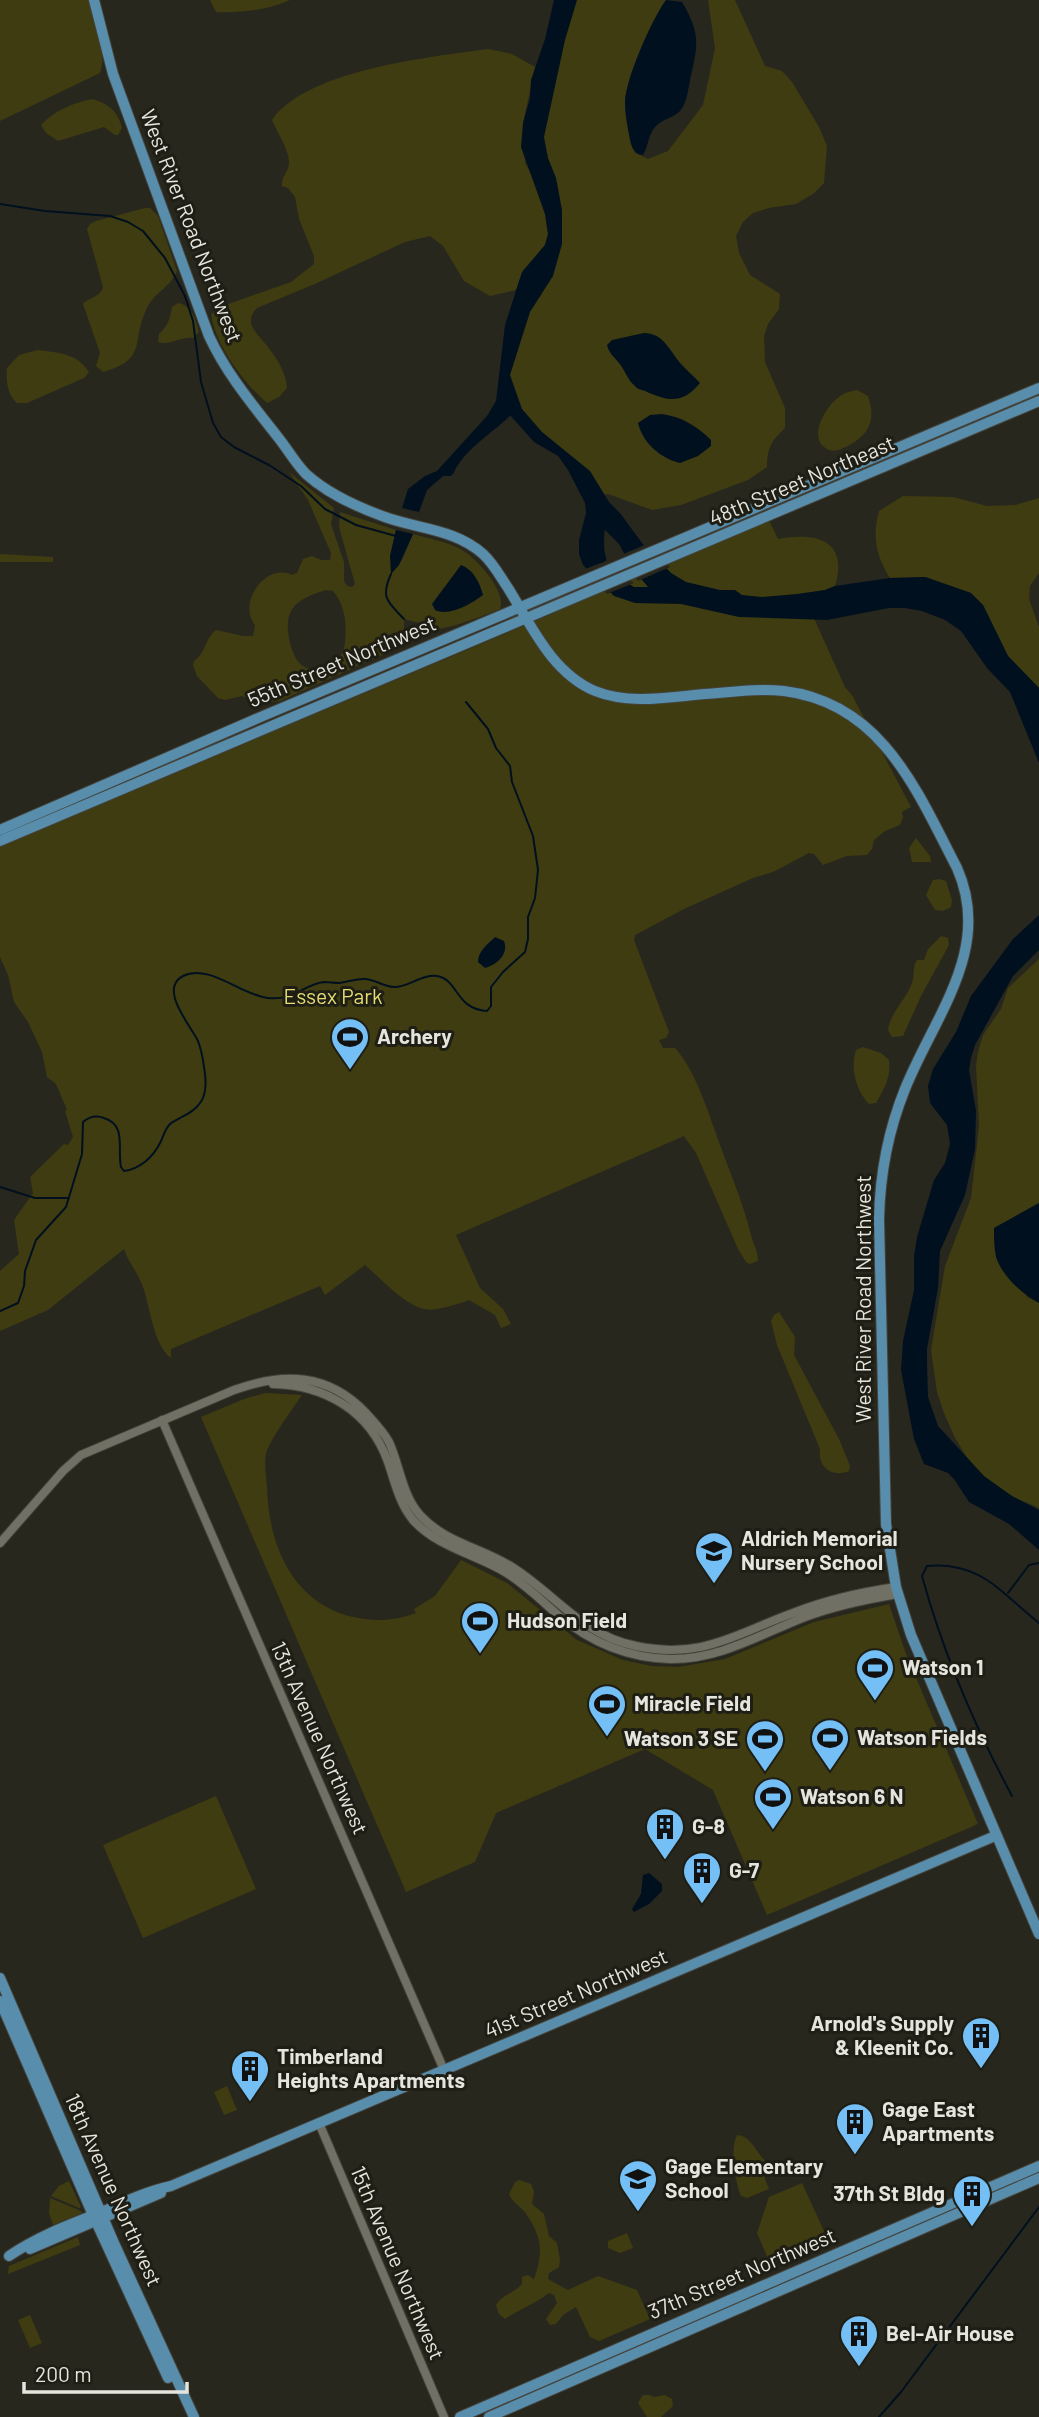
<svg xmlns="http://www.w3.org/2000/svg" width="1039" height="2417" viewBox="0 0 1039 2417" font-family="Barlow,sans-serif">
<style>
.green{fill:#3f3c11;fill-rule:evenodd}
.water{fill:#00101e;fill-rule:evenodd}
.pier{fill:#28271e}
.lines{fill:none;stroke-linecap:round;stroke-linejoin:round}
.stream{stroke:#00101e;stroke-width:2}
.river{stroke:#00101e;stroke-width:10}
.minor-casing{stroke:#44433b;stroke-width:10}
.major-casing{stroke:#44433b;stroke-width:12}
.minor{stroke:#707065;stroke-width:8}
.major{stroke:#588dab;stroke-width:10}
.labels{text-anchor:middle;stroke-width:6;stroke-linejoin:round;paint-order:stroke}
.street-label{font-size:21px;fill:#e5e5de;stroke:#1e1e15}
.park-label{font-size:21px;fill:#e6dd70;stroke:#1e1e15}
.poi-label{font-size:21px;font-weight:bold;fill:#e5e5de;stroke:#1e1e15;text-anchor:start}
</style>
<rect width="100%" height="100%" fill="#28271e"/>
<!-- green -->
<path class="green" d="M0,0H89C94,21 108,52 100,73L0,121Z
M210,0H290C268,10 241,13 216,12Z
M565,0H666C651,22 626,77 625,103C625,120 630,137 635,153L648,159L668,151L703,105L715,48L708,0H735L765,66L782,71L792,82L819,127L827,146L824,183L813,194L796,204L769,208L753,213L743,222L736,236L739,253L750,275L780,294L779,309L768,324L764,336L765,362L785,408V428C771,441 767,449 767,467L748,480L681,505L652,510L608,494L594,496L572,466L532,437L513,410L509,374L514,348L555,241L533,169Z
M488,49L512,54L535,67L523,123L525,163L534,179L545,214L548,234L545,245L522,273L516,290L490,296L464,281L443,246L430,236L405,242L317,283L257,308C253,312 250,317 251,323C254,333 262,339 268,347C277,359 286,372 287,388L279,397L267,403C243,382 216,346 211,314L220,307L291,282L314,264V256L299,219L295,197L288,188L282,186C281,176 288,173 289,164C290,151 277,132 272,120C306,70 430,57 488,49Z
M92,99C109,104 118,111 122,128L118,135H115L104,127L58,141L46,133L41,125C55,110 73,103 92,99Z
M145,208H150L158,216L177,271C170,288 153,293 146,310C131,343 148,359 103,372L96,366L100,353L83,304C89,297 100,298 103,287L87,229L90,224L96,221Z
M178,303C192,305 196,320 199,332L193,338C181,336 170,346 158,342L159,334C168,326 170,319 172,307Z
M38,350C59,353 77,353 89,372L84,378L27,403H17C7,394 6,380 7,368L19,355Z
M857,390L868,396C876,420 870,434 848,446C841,449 834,453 827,449C806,438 827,403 842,395C846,392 852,391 857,390Z
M289,472L334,508L331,524L344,562V581L347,586L352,587L355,584L339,527L340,512L396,530L390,556L401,562L413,534C430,539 451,542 465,552C479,561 507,593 500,609C474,619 450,630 423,630L419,623L404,619V629L413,638L402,646L280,701L259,703L242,696L225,700L218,698L197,676L193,665L194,661C206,653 205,638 216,630L243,636H253L255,625C237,604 265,562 292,575L297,573L303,559L312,556L321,560H330L331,553L308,500ZM326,590L333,591C345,605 347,624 345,642C344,661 322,679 303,666C296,662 292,651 290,643C282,609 296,599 326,590Z
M903,496L953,497L987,506L1015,505L1039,498V573L1030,586L1029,599L1039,627V688L1008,656L983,605L971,593L926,577L890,578C876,556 872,536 879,511Z
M766,514L778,539C815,532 849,539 835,586L825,590L803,594L845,687L852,695L911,807L902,812L903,818L900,825L885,831L874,840L872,849L867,855L847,856L823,865L814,854L809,853L773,872L753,878L684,909L635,935L634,940L669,1032L666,1038L659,1040L663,1048H675C696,1071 708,1112 719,1142C730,1173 743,1202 751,1235C753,1244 758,1251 758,1261L750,1264L746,1262L738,1249L696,1153L684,1136L456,1235L480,1288L503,1309L511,1324L501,1328L495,1315L469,1300C458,1304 435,1312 424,1309C405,1305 380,1278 365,1265L325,1295L320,1286L171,1349V1358C154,1346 150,1308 144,1290C140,1275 129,1264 124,1249L48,1310L0,1331V1271L19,1254L14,1220L33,1193L30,1177L64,1144L68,1145L73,1137L65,1111L67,1110L56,1084L47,1077L42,1052L28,1022L14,1002L8,975L0,957V847L552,614L612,580Z
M0,554L53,557V562H0Z
M916,838L930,856L931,862H912L909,848Z
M939,879L946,881L952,900L951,907L943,911L935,910L926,895L933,880Z
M941,936L948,938L949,945L921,996L903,1036L892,1037L888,1030C891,1011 906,1000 912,983C915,974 912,967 917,960H924L928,949Z
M1039,959V1203L994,1228V1239L1027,1297L1039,1303V1508L1001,1492L979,1477L955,1438L944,1413L937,1392L931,1350L945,1266L971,1198L979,1126L976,1066L978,1052L983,1035L1001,1009L1008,988Z
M863,1047L881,1053L889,1060C891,1077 885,1088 876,1103L869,1104C856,1091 850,1068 856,1050Z
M779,1312L795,1337L794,1355L839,1439L850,1466L849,1471C832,1478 817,1467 820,1449L777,1345L771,1321L774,1315Z
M265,1393L302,1395C294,1407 268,1442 266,1454C264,1464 266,1476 267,1486C268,1544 292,1603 353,1617C377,1622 394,1621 416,1613L414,1609L435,1596L461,1560L507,1583L577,1640L623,1660L652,1666L678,1667L725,1659L814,1622L889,1604L906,1654L978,1824L767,1915L713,1790L645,1749L496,1813L475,1862L406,1892L201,1417L244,1399Z
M216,1796L256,1889L143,1938L103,1845Z
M227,2086L237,2110L224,2115L214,2092Z
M737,2135C750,2135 757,2153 766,2162V2167L761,2169L769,2189L747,2198L741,2196C735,2182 730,2148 737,2135Z
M519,2180L531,2184L534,2191L532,2204L544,2214L549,2236L557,2243L560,2259L559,2267L549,2273L548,2279L568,2290L598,2276L637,2290L650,2319L599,2341L590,2337L576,2307L563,2315L556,2324L550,2325L546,2319L557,2303L554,2295L549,2293C535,2304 520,2309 505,2319L499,2314L496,2305C502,2295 514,2293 522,2284V2277L528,2275L534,2279C544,2251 542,2236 524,2211C519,2205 512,2202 509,2194L515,2182Z
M69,2181L81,2207L79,2208L51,2196L59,2186Z
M802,2183L824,2231L820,2239L769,2261L757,2233L769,2197Z
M50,2198L81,2211L82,2213L53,2225L49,2213Z
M627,2233L633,2248L620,2253L608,2248V2241Z
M78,2237L80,2245L8,2274L9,2266Z
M30,2315L42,2343L30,2348L18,2320Z
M643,2395H649L654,2397L665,2395L672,2399L673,2406L661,2417H647L638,2403Z"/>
<!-- water -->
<path class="water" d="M554,0H577L565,40L544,137L548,158L556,178L562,210V244L553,276L530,312L510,375L522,409L542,432L590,471L609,502L620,513L642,543L671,573L686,582L720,590H735L742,595L762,597L797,594L825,590L835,586L890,578L925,577L971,593L983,605L1008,656L1039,688V763L1010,692L987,668L961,631L945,620L922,611L905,608H889L827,620L739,617L681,604L635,603L614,596L583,565L579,554V540L586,513L585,503L568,470L558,456L534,442L509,414H505L459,452L449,471L427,490L419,512L402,508L408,489L425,476L437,471L487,416L496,401L505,325L522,272L545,245L548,234L545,214L521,147L523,123L530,98L531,80L545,39ZM601,526L619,544L632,568L648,587H634L624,581L601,553L597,548Z
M666,0L682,2C701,34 698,45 690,80C688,90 687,103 680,111C672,119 658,120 653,130C648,137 648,147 643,155C632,154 631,144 629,135C627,124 625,113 625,102C626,78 652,19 666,0Z
M644,333C665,333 670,353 683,366C688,372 695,377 700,383C682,405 667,401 645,391C642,390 637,389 635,386C628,381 625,370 619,363C613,356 609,353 607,345L612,340Z
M662,414C682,417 697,426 711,440V446L698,456L680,463C660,458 643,443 638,423L650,415Z
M396,530L413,534L399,565L391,574L390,556Z
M461,565C473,569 480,583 483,595C471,604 449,617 435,610L432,604Z
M1039,915V950L1013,976L975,1045L971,1058L969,1070L976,1111L975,1149L965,1195L940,1251L938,1288L927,1349V1362L928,1397L938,1426L984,1476L1012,1496L1039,1510V1550L1009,1524L969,1502L954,1479L948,1473L924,1464L914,1439L901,1370L903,1341L914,1290V1256L917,1237L934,1180L945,1163L950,1144L947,1125L930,1103L928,1086L933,1069L956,1032L971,996L1013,939Z
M495,937L504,941C509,954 497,965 485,968L478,962C478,951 488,944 495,937Z
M1039,1203V1303C1022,1294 1002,1276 996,1257C994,1248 994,1237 994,1228Z
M649,1873L662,1884V1891L649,1904L634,1912L632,1909L641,1894L643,1875Z"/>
<!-- pier -->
<path class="pier" d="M647,544L670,567L638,581L621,555Z
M610,559L626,578L634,583L607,594L583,570Z"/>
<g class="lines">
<!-- stream -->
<path class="stream" d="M0,204L45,211L110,216L128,222L143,231L165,258L185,296L193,321L201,382L213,423L221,437L234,447L269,465L301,486L325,509L356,525L396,536
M391,574C380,598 388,602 404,619
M0,1187L35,1198H67
M0,1311L18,1303L24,1286L25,1271L36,1240L66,1207L82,1154L83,1122C90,1116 96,1115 104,1118C127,1125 117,1149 121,1167L124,1171C140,1169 153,1157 160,1143C164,1136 164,1130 170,1124C179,1117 193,1114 200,1103C207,1094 206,1078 204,1067C203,1059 201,1049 198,1041C191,1026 158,989 183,976C209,963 241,995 268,998C293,1001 305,984 324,982C329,982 334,983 339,983C348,982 357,978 366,979C376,980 386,988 396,987C410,986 423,974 437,976C459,980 455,1009 487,1011L491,1006V987L503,972L525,952L528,939V917L535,898L538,870L533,836L512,782L510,766L496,748L488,729L466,702
M1008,1593L1029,1565L1039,1563
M1012,1796C974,1725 943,1653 922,1576L927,1566C981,1561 1002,1594 1039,1623
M879,2417L901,2392L1039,2207"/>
<!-- river -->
<path class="river" d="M444,471H449C461,444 491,429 511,408
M599,515C602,530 596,543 601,558"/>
<defs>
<path id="minor" d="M273,1384C325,1385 370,1411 388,1462C395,1482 399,1503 413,1520C437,1547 475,1554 505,1572C525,1584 541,1600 558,1615C590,1642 628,1658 670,1659C719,1660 761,1634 805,1617C834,1606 868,1599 898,1594
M162,1420L444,2070
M0,1543L63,1471L81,1455L234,1390C284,1372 328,1373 366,1413C374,1422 383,1431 389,1442C400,1466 402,1495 420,1515C444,1542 482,1548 512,1567C555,1594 583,1636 636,1646C702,1660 735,1634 793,1613C826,1600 862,1592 896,1587
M319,2123L444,2417"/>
<path id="major" d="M94,0L113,74L209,336C226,373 252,404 277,436C287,448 295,463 306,474C328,494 357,507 385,517C418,529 455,529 483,554C493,563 500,576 508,588C531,625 552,673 595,691C630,705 669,697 705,694C732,692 758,688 784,691C882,703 917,791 957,868C993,949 935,1015 905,1089C888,1131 880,1173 879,1219L886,1524L896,1587L911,1635L1039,1934
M0,830L263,716L1039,388
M0,841L1039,401
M0,1978L114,2243L194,2417
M0,2001L93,2215L168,2378
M30,2249L161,2193
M9,2256C38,2236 71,2224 104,2211C126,2201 148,2191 171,2186L995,1836
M460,2417L1039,2166
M489,2417L1039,2178"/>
</defs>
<!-- minor casing -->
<use href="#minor" class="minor-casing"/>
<!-- major casing -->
<use href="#major" class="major-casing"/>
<!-- minor -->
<use href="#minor" class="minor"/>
<!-- major -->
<use href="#major" class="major"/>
</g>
<!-- icons -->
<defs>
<symbol id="stadium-pin" viewBox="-11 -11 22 30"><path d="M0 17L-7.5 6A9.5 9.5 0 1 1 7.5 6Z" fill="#74c0f6" stroke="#1e1e15"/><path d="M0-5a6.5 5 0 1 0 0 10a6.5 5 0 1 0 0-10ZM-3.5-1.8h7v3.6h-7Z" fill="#111"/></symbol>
<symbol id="school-pin" viewBox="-11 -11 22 30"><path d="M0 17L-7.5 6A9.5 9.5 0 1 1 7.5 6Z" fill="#74c0f6" stroke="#1e1e15"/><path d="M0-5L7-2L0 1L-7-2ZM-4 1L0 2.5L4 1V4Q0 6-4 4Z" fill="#111"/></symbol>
<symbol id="building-pin" viewBox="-11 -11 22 30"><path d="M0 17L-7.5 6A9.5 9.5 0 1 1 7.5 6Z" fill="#74c0f6" stroke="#1e1e15"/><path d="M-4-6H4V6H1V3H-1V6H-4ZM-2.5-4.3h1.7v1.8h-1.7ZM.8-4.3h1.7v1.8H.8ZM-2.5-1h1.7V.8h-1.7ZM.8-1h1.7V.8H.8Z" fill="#111"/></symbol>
</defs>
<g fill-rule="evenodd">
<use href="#stadium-pin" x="328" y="1015" width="44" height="60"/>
<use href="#school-pin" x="692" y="1529" width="44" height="60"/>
<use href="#stadium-pin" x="458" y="1599" width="44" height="60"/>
<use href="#stadium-pin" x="853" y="1646" width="44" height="60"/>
<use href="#stadium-pin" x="585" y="1682" width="44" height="60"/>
<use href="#stadium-pin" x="808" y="1716" width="44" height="60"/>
<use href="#stadium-pin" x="743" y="1717" width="44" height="60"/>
<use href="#stadium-pin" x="751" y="1775" width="44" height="60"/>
<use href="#building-pin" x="643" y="1805" width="44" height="60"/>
<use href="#building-pin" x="680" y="1849" width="44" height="60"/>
<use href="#building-pin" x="959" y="2014" width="44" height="60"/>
<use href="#building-pin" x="228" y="2047" width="44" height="60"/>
<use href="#building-pin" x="833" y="2100" width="44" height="60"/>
<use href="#school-pin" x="616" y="2157" width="44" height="60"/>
<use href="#building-pin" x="950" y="2172" width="44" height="60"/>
<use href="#building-pin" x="837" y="2312" width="44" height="60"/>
</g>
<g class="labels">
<!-- street labels -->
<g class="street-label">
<text transform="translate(191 226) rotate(69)" y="7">West River Road Northwest</text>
<text transform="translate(802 481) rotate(-23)" y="7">48th Street Northeast</text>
<text transform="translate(342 662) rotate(-23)" y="7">55th Street Northwest</text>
<text transform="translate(864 1299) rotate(-90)" y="7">West River Road Northwest</text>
<text transform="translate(319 1738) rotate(66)" y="7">13th Avenue Northwest</text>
<text transform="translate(576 1994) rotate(-23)" y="7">41st Street Northwest</text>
<text transform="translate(113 2190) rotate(66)" y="7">18th Avenue Northwest</text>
<text transform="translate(397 2263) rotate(67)" y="7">15th Avenue Northwest</text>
<text transform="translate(742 2274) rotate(-23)" y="7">37th Street Northwest</text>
</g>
<!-- park labels -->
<g class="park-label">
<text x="333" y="1004">Essex Park</text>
</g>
<!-- poi labels -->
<g class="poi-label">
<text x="377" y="1044">Archery</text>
<text x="741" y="1546">Aldrich Memorial<tspan x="741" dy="24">Nursery School</tspan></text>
<text x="507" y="1628">Hudson Field</text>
<text x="902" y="1675">Watson 1</text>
<text x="634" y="1711">Miracle Field</text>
<text x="857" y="1745">Watson Fields</text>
<text x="738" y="1746" text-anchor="end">Watson 3 SE</text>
<text x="800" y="1804">Watson 6 N</text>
<text x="692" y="1834">G-8</text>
<text x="729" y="1878">G-7</text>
<text x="954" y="2031" text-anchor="end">Arnold's Supply<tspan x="954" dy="24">&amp; Kleenit Co.</tspan></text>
<text x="277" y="2064">Timberland<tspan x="277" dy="24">Heights Apartments</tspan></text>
<text x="882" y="2117">Gage East<tspan x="882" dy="24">Apartments</tspan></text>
<text x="665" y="2174">Gage Elementary<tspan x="665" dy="24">School</tspan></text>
<text x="945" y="2201" text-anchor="end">37th St Bldg</text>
<text x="886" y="2341">Bel-Air House</text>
</g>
</g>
<!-- scale -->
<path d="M24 2382v10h163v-10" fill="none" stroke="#e5e5de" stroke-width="3.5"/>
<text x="35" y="2382" font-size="21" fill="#e5e5de" stroke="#1e1e15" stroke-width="5" paint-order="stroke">200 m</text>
</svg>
